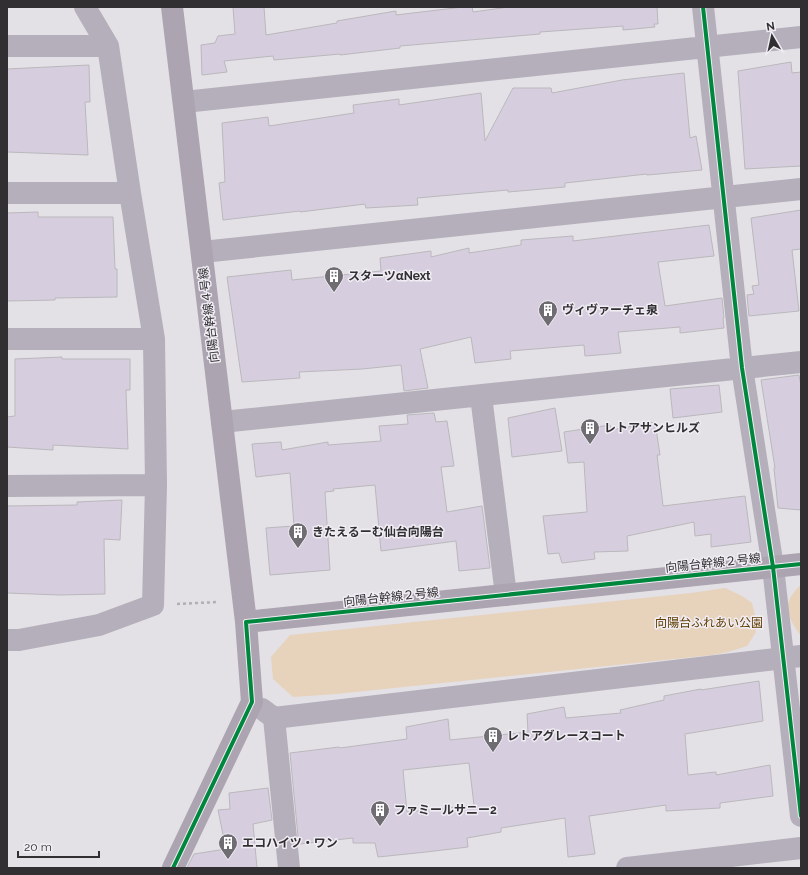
<svg xmlns="http://www.w3.org/2000/svg" width="808" height="875" viewBox="0 0 808 875" font-family="Raleway,'Noto Sans JP',sans-serif">
<style>
.green{fill:#e7d2bb}
.building{fill:#d6cede;stroke:#bab8bc;fill-rule:evenodd}
.lines{fill:none;stroke-linecap:round;stroke-linejoin:round}
.path{stroke:#b2aeb6;stroke-width:2.5;stroke-dasharray:3 3;stroke-linecap:butt}
.street{stroke:#b4afba;stroke-width:22}
.secondary{stroke:#aca5b1;stroke-width:22}
.cycleway-casing{stroke:#f1edf4;stroke-width:6}
.cycleway{stroke:#00873e;stroke-width:4}
.labels{text-anchor:middle;stroke-width:3;stroke-linejoin:round;paint-order:stroke}
.poi-label{font-size:12px;font-weight:bold;fill:#312f32;stroke:#f1edf4;text-anchor:start}
.street-label{font-size:12px;fill:#312f32;stroke:#f1edf4}
.park-label{font-size:12px;fill:#603d00;stroke:#f1edf4}
</style>
<rect width="100%" height="100%" fill="#e3e1e6"/>
<!-- green -->
<path class="green" d="M801,585V636C792,624 782,609 792,595C795,591 797,588 801,585Z
M725,588L742,596L752,603L756,619V632L747,646L728,652L713,655L336,694L293,697L273,679L271,657L290,635L691,593Z"/>
<!-- building -->
<path class="building" d="M233,7H264L266,35L337,23V21L396,11V15L463,7H472L473,12L509,7H657L658,24H654L655,27L623,30V26L540,32V34L400,46V48L340,55V54L274,60L273,56L224,61L227,72L202,75L201,45L215,43L218,36L235,34Z
M791,62L792,73L801,72V166L745,169L738,71Z
M89,65L90,102H85L88,155L7,152V69Z
M684,73L690,138L696,136L702,170L647,175V174L565,183V187L508,192V190L417,198L418,205L366,208L365,204L300,212V211L223,220L219,183L225,182L222,123L268,117L269,126L354,113L353,105L399,99V105L481,93L485,141L513,88H551L552,93L622,80Z
M801,210V249L792,250L799,311L749,316L747,295L754,294L752,286L759,285L751,218Z
M38,212V217H113L115,269H117V297L55,298V300L7,301V213Z
M709,225L714,256L658,262L665,306L722,298L724,318H723L724,328L680,333V327L618,332L621,353L585,356L584,345L510,351L511,359L475,363L471,337L420,349L428,388L404,391L401,365L362,369L299,372L300,378L242,382L227,277L291,270L292,280L381,271L380,258L431,251V257L469,248V253L521,245V240L573,236V241Z
M62,357V359H130V390H126L128,449L53,445V450L7,447V417L15,416V359Z
M799,375L801,386V510L778,508L774,468H775L761,380Z
M719,385L722,412L673,418L670,389Z
M555,408L562,451L512,457L508,418Z
M434,413L436,422L447,421L454,466L441,467L447,512L482,506L490,568L459,571L456,541L381,551L375,485L333,489L334,491L325,492L330,570L270,575L266,528L294,526L290,473L256,477L252,444L281,442L282,450L328,442V445L381,441L379,426L408,424L407,415Z
M655,422L660,455H657L663,506L745,496L751,542L711,547V534L695,536L694,522L627,536L628,551L594,552L595,559L562,563L559,553L548,554L543,516L587,512L584,462L568,463L564,432L610,425L611,430Z
M122,500L120,540L104,539L105,594L60,595L7,593V506L77,505V502Z
M759,681L763,721L685,734L688,775L716,772V775L770,765L773,796L720,803V808L666,811V805L589,816L595,854L568,857L565,818L501,828V832L467,838L468,847L426,852L378,857L375,843H353V838L300,844L298,836L290,753L339,747L340,748L407,739L406,727L448,719L450,740L528,732L527,714L564,707L566,718L621,713L620,710L664,700V696L701,689V690ZM469,763L474,805L407,812L403,770Z
M268,788L272,820L253,824L257,868H187L194,854L226,849L218,810L230,809L229,793Z"/>
<g class="lines">
<!-- path -->
<path class="path" d="M177,604L218,602"/>
<!-- street -->
<path class="street" d="M703,7L742,368L773,567L801,816
M7,46H108
M184,102L801,37
M7,193H130
M202,252L801,189
M7,339H154
M481,396L506,595
M222,422L801,362
M7,486L156,485
M7,640H19L99,625L153,605L156,485L154,339L130,193L108,46L85,7
M262,709L274,718L289,868
M274,718L801,656
M627,868L801,848"/>
<!-- secondary -->
<path class="secondary" d="M172,7L246,622
M173,868L252,702L246,622L801,564"/>
<defs>
<path id="cycleway" d="M703,7L742,368L773,567L801,816
M173,868L252,702L246,622L801,564"/>
</defs>
<!-- cycleway casing -->
<use href="#cycleway" class="cycleway-casing"/>
<!-- cycleway -->
<use href="#cycleway" class="cycleway"/>
</g>
<!-- icons -->
<defs>
<symbol id="building-pin" viewBox="-11 -11 22 30"><path d="M0 17L-7.5 6A9.5 9.5 0 1 1 7.5 6Z" fill="#6f6d71" stroke="#f1edf4"/><path d="M-4-6H4V6H1V3H-1V6H-4ZM-2.5-4.3h1.7v1.8h-1.7ZM.8-4.3h1.7v1.8H.8ZM-2.5-1h1.7V.8h-1.7ZM.8-1h1.7V.8H.8Z" fill="#fff"/></symbol>
</defs>
<g fill-rule="evenodd">
<use href="#building-pin" x="323" y="265" width="22" height="30"/>
<use href="#building-pin" x="537" y="299" width="22" height="30"/>
<use href="#building-pin" x="579" y="417" width="22" height="30"/>
<use href="#building-pin" x="287" y="521" width="22" height="30"/>
<use href="#building-pin" x="482" y="725" width="22" height="30"/>
<use href="#building-pin" x="369" y="799" width="22" height="30"/>
<use href="#building-pin" x="217" y="832" width="22" height="30"/>
</g>
<g class="labels">
<!-- poi labels -->
<g class="poi-label">
<text x="348" y="280">スターツαNext</text>
<text x="562" y="314">ヴィヴァーチェ泉</text>
<text x="604" y="432">レトアサンヒルズ</text>
<text x="312" y="536">きたえるーむ仙台向陽台</text>
<text x="507" y="740">レトアグレースコート</text>
<text x="394" y="814">ファミールサニー2</text>
<text x="242" y="847">エコハイツ・ワン</text>
</g>
<!-- street labels -->
<g class="street-label">
<text transform="translate(209 315) rotate(-97)" y="4">向陽台幹線４号線</text>
<text transform="translate(713 563) rotate(-6)" y="4">向陽台幹線２号線</text>
<text transform="translate(391 597) rotate(-6)" y="4">向陽台幹線２号線</text>
</g>
<!-- park labels -->
<g class="park-label">
<text x="709" y="627">向陽台ふれあい公園</text>
</g>
</g>
<!-- border -->
<rect width="808" height="875" fill="none" stroke="#312f32" stroke-width="16"/>
<!-- north arrow -->
<g transform="translate(772 36) rotate(351)" stroke="#f1edf4" stroke-width="3" paint-order="stroke">
<path d="M0-3L7 15L0 10L-7 15Z" fill="#312f32"/>
<text y="-6" font-size="11" font-weight="bold" text-anchor="middle" fill="#312f32">N</text>
</g>
<!-- scale -->
<path d="M18 851v6h81v-6" fill="none" stroke="#312f32" stroke-width="2"/>
<text x="24" y="851" font-size="12" fill="#312f32" stroke="#f1edf4" stroke-width="3" paint-order="stroke">20 m</text>
</svg>
